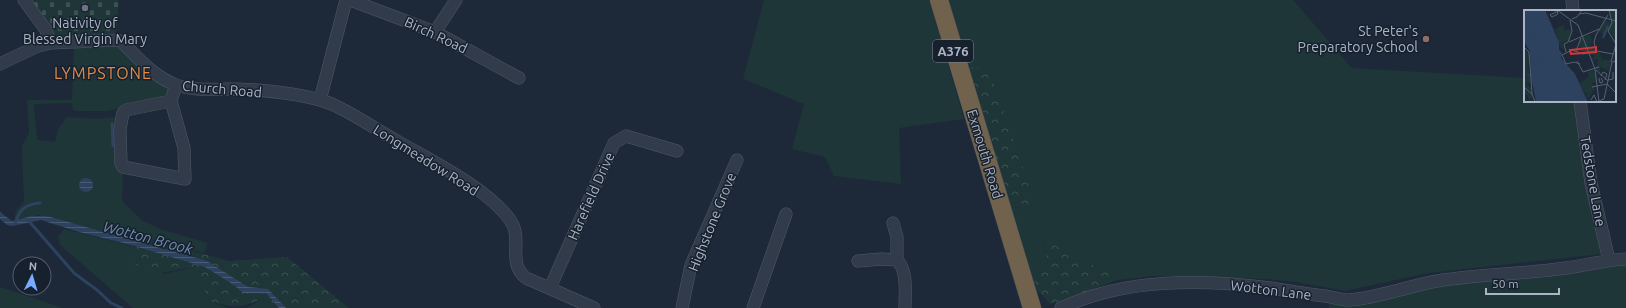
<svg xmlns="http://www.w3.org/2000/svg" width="1626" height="308" viewBox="0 0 1626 308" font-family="Ubuntu,sans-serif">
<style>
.grass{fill:#1f3639}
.forest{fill:url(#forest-crowns)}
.cemetery{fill:url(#cemetery-stones)}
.water{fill:url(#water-rules)}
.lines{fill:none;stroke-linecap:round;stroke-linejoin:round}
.stream{stroke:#2d425f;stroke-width:3}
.minor-casing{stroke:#4f5867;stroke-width:13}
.highway-casing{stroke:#3c4553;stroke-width:19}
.minor{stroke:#313b49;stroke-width:12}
.highway{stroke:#70624d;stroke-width:18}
.worship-dot{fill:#6b7280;stroke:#17202d;stroke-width:1.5}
.education-dot{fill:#8d6e63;stroke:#17202d;stroke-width:1.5}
.labels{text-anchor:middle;stroke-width:3;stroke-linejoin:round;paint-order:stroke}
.shield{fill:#17202d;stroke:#7f8898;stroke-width:1}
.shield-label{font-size:13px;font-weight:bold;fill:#abb5c6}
.poi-label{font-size:14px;fill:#abb5c6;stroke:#17202d}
.street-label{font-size:14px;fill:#abb5c6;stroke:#17202d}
.water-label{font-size:15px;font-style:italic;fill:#708cb2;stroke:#17202d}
.quarter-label{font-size:16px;letter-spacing:1px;fill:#dd8c4e;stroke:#17202d}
.inset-river{fill:none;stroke:#2d425f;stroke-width:2}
.inset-road{fill:none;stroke:#566171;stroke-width:1}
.view{fill:#d23638;fill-opacity:0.15;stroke:#d23638;stroke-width:2}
.inset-edge{fill:none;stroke:#abb5c6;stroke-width:2}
</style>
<defs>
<pattern id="forest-crowns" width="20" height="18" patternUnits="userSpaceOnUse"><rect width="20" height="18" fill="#1f3639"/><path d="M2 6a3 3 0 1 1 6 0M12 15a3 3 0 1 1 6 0" fill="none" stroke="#3d5154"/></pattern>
<pattern id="cemetery-stones" width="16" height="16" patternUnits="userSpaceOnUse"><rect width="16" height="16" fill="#1f3639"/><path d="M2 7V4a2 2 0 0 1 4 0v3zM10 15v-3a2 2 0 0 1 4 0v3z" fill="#3d5154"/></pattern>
<pattern id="water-rules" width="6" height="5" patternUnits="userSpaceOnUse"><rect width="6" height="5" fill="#2d425f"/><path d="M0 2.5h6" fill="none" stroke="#495b74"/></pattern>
</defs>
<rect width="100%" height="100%" fill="#1d2938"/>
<!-- grass -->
<path class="grass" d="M764,0H929L964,119L899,128L901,184L834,176L825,157L792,149L804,104L743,79Z
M945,0H1293L1352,68L1525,78V101H1575L1601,254L1428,273L1345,291L1296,282L1268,279L1155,276L1117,280L1043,240L1048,262L1041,269L1029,266L1011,207L1037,209L967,67Z
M74,45H116L167,86L169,88L166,97L108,111H77L73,110L72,103L34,104L37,140L55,142L58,129L67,117L97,119L116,117L119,119L123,173L122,201L143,221L163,230L208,243L204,253L130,234L109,233L39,215L14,221L16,211L24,201L22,152V146L29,133L27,100H72Z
M64,229L136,247L135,249L164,274L195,267L201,272L200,280L211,302L228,308H133L60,245L58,237Z
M1626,264V308H1329L1330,299L1376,300L1449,285L1508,277L1597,269Z
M0,287L63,308H0Z
M263,299L276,308H247Z"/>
<!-- forest -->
<path class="forest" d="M967,67L989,69L1037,209L1011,207Z
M144,238L229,261L287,257L349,308H276L263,299C237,308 237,308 211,302L199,280L201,272L195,267C170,269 158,280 135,264C135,253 134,244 144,238Z
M1043,239L1108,273L1117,280L1064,301L1050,304L1037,290L1029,266L1041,269L1048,262Z"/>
<!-- cemetery -->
<path class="cemetery" d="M28,0H119L116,33L57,36L50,34Z"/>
<!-- water -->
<path class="water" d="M79 185a7 7 0 1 1 14 0a7 7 0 1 1-14 0Z
M0,212L12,221L32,216H47L207,261L248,287L268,289L286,308H279L266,293H243L234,285L205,267L131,245L79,232L41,220L12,226L7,225L0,219Z"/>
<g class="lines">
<!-- stream -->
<path class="stream" d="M112,124L113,146
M28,220L74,273L97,290L111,303L122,308
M15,224C19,210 25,204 40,203"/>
<defs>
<path id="minor" d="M24,0L46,30L50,43
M350,0L435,32L519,78
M1572,0L1573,11
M435,32L456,0
M0,64L38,46L50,43L117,40L122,42C138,58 154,77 176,85C193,91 212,89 230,89C257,89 312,94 336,106C357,116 377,130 397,141C431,161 487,188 510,220C524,239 506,262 526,278L594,308
M320,100L346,0
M171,101L126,110L123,113L120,129L121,163L123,167L185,179L184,148L171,101L176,85
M1580,101L1591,183L1609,260
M897,260C908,271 905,293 905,308
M858,261L881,259L897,260V237L893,223
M550,288L614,143L626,136L677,151
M682,308L691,265L737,160
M753,308L786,214
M1061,308C1126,278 1201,279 1271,288C1289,291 1307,294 1325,296C1333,297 1341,300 1349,300C1379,298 1408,286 1437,281C1480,274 1524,274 1566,268C1587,265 1605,260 1626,259"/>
<path id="highway" d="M939,0L1032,308"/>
</defs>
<!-- minor casing -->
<use href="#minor" class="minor-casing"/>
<!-- highway casing -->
<use href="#highway" class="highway-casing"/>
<!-- minor -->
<use href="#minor" class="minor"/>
<!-- highway -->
<use href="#highway" class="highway"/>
</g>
<!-- markers -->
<circle class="worship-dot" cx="85" cy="8" r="4"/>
<circle class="education-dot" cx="1426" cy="39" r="4"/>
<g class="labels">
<!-- shield labels -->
<rect class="shield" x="933" y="40" width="40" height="22" rx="3"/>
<g class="shield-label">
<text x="953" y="56">A376</text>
</g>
<!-- poi labels -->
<g class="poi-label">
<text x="85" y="28">Nativity of<tspan x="85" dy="16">Blessed Virgin Mary</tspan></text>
<text x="1418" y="36" text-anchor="end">St Peter's<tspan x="1418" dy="16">Preparatory School</tspan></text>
</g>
<!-- street labels -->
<g class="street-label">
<text transform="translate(436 35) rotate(25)" y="5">Birch Road</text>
<text transform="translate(222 89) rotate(5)" y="5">Church Road</text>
<text transform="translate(985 154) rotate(73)" y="5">Exmouth Road</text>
<text transform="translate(426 160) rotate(32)" y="5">Longmeadow Road</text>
<text transform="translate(1593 181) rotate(80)" y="5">Tedstone Lane</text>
<text transform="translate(591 196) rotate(-66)" y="5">Harefield Drive</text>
<text transform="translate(712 222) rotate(-68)" y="5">Highstone Grove</text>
<text transform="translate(1271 290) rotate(7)" y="5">Wotton Lane</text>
</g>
<!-- water labels -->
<g class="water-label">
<text transform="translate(148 238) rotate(15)" y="5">Wotton Brook</text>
</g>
<!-- quarter labels -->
<g class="quarter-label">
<text x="103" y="79">LYMPSTONE</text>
</g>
</g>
<!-- overview -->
<g transform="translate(1524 10)">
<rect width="92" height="92" fill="#1d2938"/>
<path d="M85,0H92V29L83,18L80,25L75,21L81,10L88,13ZM44,19L47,20L46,25L44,30L37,33L40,38L38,39L33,29ZM66,25L68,32L65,36L76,43L78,50H87L85,61L76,57V62L72,59L74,50L71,49L69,52L68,49L71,46L59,41L54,35L57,28ZM4,40L6,47L4,58L8,73H2L7,78L8,80L4,81L10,85L5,91L4,86L0,83V41ZM70,60L73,72L67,73L71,78L64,89L62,84L64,82L61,83L55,73L65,67L64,62Z" fill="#1f3639"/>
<path d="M40,15L41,24L34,28L31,19Z" fill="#1f3639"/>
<path d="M0,0H21L35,32V40L38,43L37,48L51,64L64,92H12L7,66L0,64L7,65L6,42L0,31Z" fill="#2d425f"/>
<path class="inset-river" d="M0,15L8,20L12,34L22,92M79,28L84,16"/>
<path class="inset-road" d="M33,0L54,15L71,59L75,92M85,0L88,13L84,21L92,34L87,52M33,1L34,4L28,7L26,5L34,1M55,4L62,3L92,11M48,9L53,7L58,0M45,32L75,19M0,37L5,42L8,84M52,41L57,28M72,41L70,32L72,25L84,5M42,42L40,34L44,32L48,21L46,10M53,51L59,62L75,57M56,54L50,52L42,54L38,45L48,40L59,44L73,41L89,44M72,60L84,71M77,66L79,62L83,64L81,70M75,68L76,73L79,72L77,68M84,70L89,69V62M83,74L92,83M0,77L8,84L11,92M68,77L83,74M67,90L70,85L73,92M75,91L80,89L88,52L92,51"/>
<path class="view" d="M72,37V42L47,44L46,40Z"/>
<rect width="92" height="92" class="inset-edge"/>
</g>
<!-- north arrow -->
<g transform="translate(32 276) rotate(5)"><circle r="19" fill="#17202d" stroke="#525c6a"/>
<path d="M0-3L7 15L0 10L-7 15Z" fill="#77acff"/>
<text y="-6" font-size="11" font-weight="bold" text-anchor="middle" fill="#abb5c6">N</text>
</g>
<!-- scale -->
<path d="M1486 288v6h73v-6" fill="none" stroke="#abb5c6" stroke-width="2"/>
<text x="1492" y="288" font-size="12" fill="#abb5c6" stroke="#17202d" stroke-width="3" paint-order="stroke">50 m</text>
</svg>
